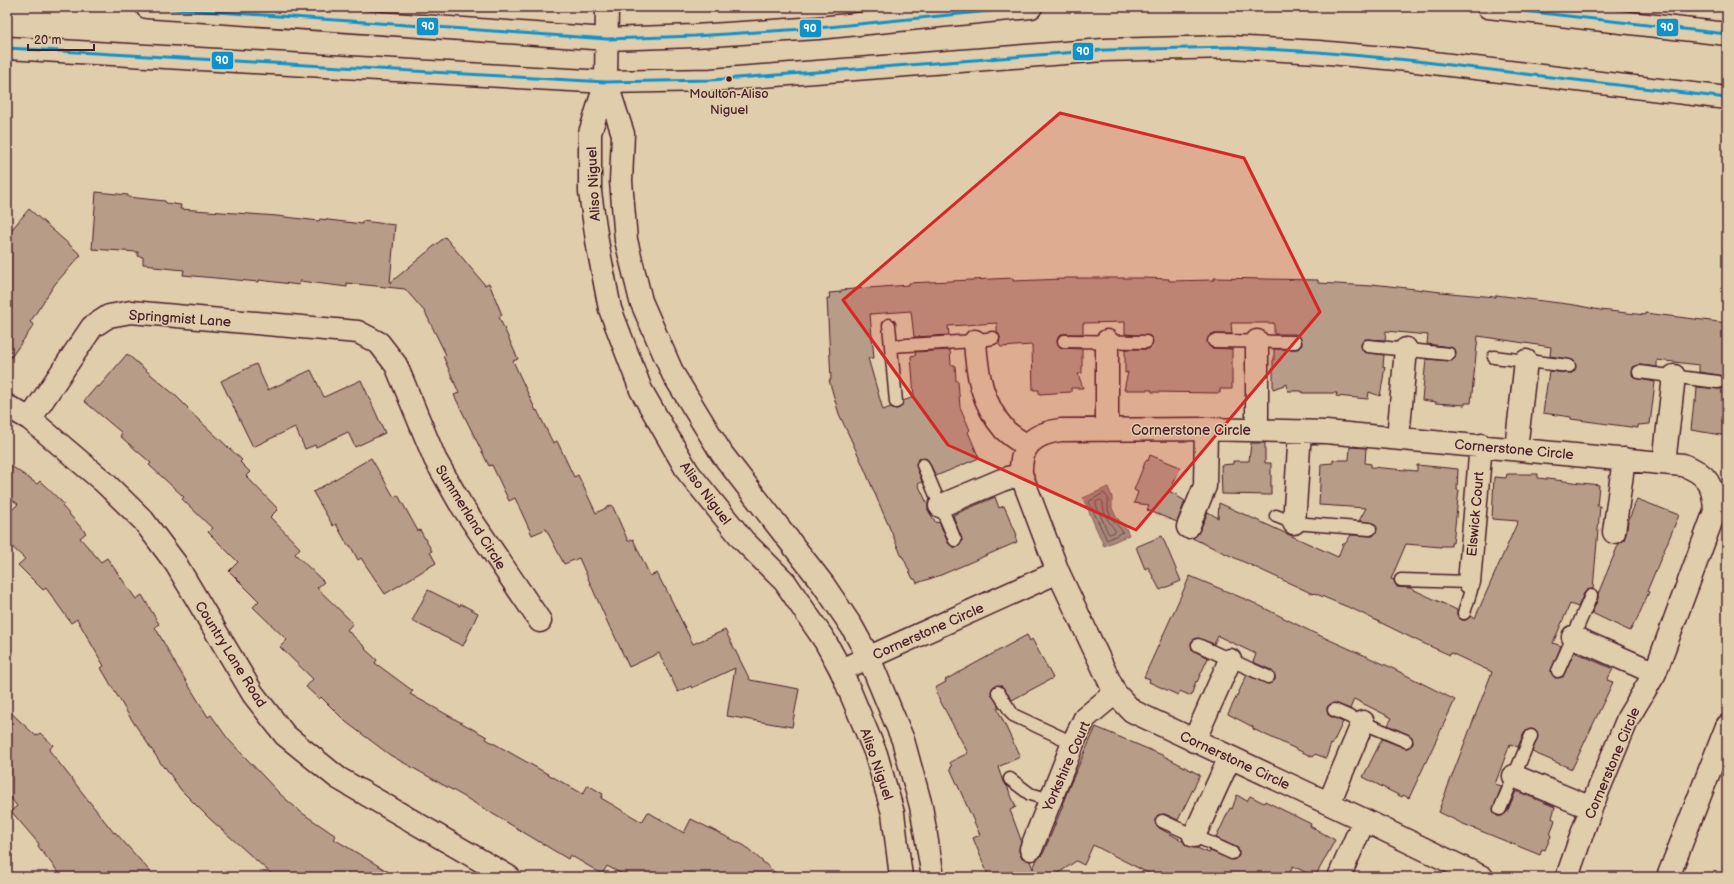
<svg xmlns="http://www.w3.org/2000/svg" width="1734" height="884" viewBox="0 0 1734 884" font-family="'Balsamiq Sans',sans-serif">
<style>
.water{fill:#a58878;stroke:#815e59}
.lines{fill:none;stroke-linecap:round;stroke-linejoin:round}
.shore{stroke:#6e494a;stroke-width:1}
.building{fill:#b79c87;stroke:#4a1f2b}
.lane-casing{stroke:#4a1f2b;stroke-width:15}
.street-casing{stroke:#4a1f2b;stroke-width:25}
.secondary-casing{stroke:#4a1f2b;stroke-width:25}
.primary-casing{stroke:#4a1f2b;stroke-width:25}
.highway-casing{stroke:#4a1f2b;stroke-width:25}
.lane{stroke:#e0cdab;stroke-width:12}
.street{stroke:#e0cdab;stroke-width:22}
.secondary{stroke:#e0cdab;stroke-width:22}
.primary{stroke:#e0cdab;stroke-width:22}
.highway{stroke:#e0cdab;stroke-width:22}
.bus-1-casing{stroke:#e0cdab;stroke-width:6}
.bus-1{stroke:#0f92ca;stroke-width:3}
.marked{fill:#d62828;fill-opacity:0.2;stroke:#d62828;stroke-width:3;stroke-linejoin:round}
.bus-dot{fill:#4a1f2b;stroke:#e0cdab;stroke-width:1.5}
.labels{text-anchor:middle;stroke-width:3;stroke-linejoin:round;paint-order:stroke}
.bus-label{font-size:13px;fill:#4a1f2b;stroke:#e0cdab}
.street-label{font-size:14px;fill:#4a1f2b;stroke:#e0cdab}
.line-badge{stroke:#e0cdab;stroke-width:1.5}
.badge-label{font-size:11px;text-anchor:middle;font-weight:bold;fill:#fff}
</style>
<rect width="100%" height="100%" fill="#e0cdab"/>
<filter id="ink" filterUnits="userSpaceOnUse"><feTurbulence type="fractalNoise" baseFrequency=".025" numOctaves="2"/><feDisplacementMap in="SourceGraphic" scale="8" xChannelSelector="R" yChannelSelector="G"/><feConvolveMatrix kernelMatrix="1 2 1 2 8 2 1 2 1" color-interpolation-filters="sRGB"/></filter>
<g filter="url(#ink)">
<!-- water -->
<path class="water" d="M1108,487L1112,497V508L1116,517L1125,526L1129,535L1104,546L1083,498Z"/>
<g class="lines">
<!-- shore -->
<path class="shore" d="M1104,493L1108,498V510L1112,519L1123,532L1107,540L1089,502Z
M1101,500L1103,502C1103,514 1108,521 1115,530V532L1110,534L1108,533L1096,505V502Z"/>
</g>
<!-- building -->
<path class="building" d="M96,192L128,195V197L165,201L166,203L181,205L180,209L277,216L319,221L320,219L362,224V221L395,225L390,283L445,237L485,285L489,283L502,315L499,317L518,359L513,361L536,411L537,410L553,443L557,441L574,477L578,475L596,513L612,505L628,541L633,539L650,576L657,573L664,587H665L693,644L725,630L750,680L799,689L792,727L727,716L735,668L692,688L691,686L678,692L659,653L629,667L611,628H610L579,558L564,564L546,529L532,535L515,498L509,501L492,465L489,466L454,395L459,393L443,356L446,355L425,312L405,289L347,283V287L300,281L299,285L259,280V282L183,275L184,270L154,267V265L143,264V257L138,256V252L92,249Z
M29,209L81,255L55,284L30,322L34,325L7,363V235Z
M1013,278V281L1064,279V278H1143L1169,279V281L1214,280V278L1318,280V283L1372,286V284L1450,293L1496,297V295L1575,305L1600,310L1645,315V313L1727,323V436L1691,430L1694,401H1696L1697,387L1721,389L1725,383V379L1719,375L1699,372V365L1657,360V367L1640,365L1633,367L1632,375L1635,378L1655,382L1650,424L1638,425V428L1571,419V417L1543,413L1549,371L1568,373H1572L1576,367L1573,360L1550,356L1551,347L1478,336L1471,403H1465V405L1435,403L1436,402L1422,400L1426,359L1452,361L1455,358L1456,351L1450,347L1427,344L1428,335L1386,331L1385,340L1365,339L1361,345L1364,352L1384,355L1383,367H1385L1380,396L1369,392L1368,399L1336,396L1337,393H1302V391H1288L1287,384L1273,389V360H1274V349H1298L1302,345L1301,338L1295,334H1274V323H1231L1232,334H1211L1207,341L1211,348L1232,349V389H1220V393L1152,392V390H1124L1128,372L1125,373V349H1149L1153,342L1150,336L1125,334V322L1083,323V334H1061L1057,341L1061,348L1082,349V373L1078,374L1083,388H1071V392L1039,394V390H1033L1032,345L1001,347L999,345L1000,337L997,332V323L948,326L949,335L914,337L911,311L870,314L874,358H868L883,410L891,407L896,409L900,408L903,401L914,397L911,356L916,355L915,352L950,350L951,365H955L956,381H958L960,407L970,430L968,432L979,458L936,476L927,459L920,458L916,464L922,482L918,484L928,505V510L936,523L939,522L948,543L954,547H958L962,541L953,515L995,497L999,508L1004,506L1017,535L1015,536L1017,542L941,575L917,583L915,579H913L903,557H902L861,461L839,414L829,380H831L827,298H830L829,293L841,292V290L909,285V283Z
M127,354L176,396L188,408L187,409L242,460L240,462L250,472L246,476L278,509L270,517L300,548L295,554L324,582L317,588L353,623L347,630L366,648L365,649L377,660L375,663L413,691L410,694L487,737L486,739L583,794L588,785L603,794L601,798L642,822L648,812L684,833L691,819L745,846L780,877H628L607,866L602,874L570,855L568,859L463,796L390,755L346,722L321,697L319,699L306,687L313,679L280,647L287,640L253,607L259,601L229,571L238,562L208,532L212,528L182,499L184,497L149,465L151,463L120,436L122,433L84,401L97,386L99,387Z
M256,364L268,390L311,370L324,397L361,380L385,433L355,447L348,432L316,447L315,445L305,449L295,427L253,447L221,381Z
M1251,443H1265V463H1271V495L1222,494L1221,465L1233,464V461H1249Z
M1350,447L1366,448L1365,463L1371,464V467L1417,471V465L1458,469L1457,490H1459L1453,543H1451V546H1441V547L1406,544L1391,579L1394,580L1397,587L1410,588L1457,610V615L1462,620H1466L1471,616L1475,618L1518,521L1492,519L1494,477L1506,478L1507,474H1538V478L1599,485L1597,506H1600L1593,589L1587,590L1584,593L1578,607L1570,604L1553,643L1561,646L1551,671L1555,678L1563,677L1574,652L1613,669L1607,680L1613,682L1572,769L1532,752L1538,735L1537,731L1530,729L1524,733L1518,747L1510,744L1495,784L1502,786L1493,810L1497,816H1501L1507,812L1516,791L1555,807L1552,818L1555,820L1550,835L1551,836L1545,850L1542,849L1540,855L1461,823L1439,812L1441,807H1440L1492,672L1451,653L1450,655L1418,641L1355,610L1314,593L1313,594L1192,538L1199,532L1208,512L1218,518L1219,503L1338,557L1343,544H1345L1351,535L1373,536L1377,530L1374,523L1359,521L1366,508L1319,505L1321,464L1333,463V460H1349Z
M1150,455L1180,467L1170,492L1178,495L1177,496L1185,501L1177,522L1147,510L1149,505L1134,503L1138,492L1134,490L1146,460L1148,461Z
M371,458L394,497L398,495L418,531L420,530L432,551L430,552L436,563L385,594L361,558L358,560L350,545L348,546L336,524L333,526L313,492Z
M7,463L37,484L40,481L64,504L62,506L86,533L80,538L101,562L107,558L136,599L142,595L159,624L155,627L175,663L208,717L211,715L228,739L280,794L302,813L336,836L334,839L397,877H275L210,819L181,790L165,767L164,768L128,714L101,668L104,666L77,619L71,623L46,588L43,590L18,565L25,559L7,542V515L18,504L7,496Z
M1637,499L1679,515L1647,591L1649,592L1637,619L1630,631L1592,613L1598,599V594L1619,543L1624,540L1626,534L1628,522Z
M1162,536L1181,581L1160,590L1148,567L1145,569L1136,547Z
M1190,576L1252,602L1314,633L1388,666L1455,700L1409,798L1403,795L1402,797L1363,777L1382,739L1406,748L1413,744L1412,737L1388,725L1392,718L1354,699L1350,709L1334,703L1327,707L1328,715L1343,722L1332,745L1331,744L1326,758L1315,754L1313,757L1253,729V727L1228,714L1247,675L1268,684L1275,680V676L1271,670L1253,662L1256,654L1218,636L1214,644L1198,638L1191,642L1192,650L1208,658L1197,682L1196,681L1191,696L1180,691L1178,695L1149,682L1150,679L1144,677Z
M428,590L460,606L461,604L478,613L463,646L412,621Z
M1027,635L1030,641L1032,639L1053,678L1012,700L1001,685L994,686L991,692L999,707L997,708L1020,757L998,767L1003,782L1007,786L1016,807L1010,810L1021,840L1019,851L1021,857L1030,861L1033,869L1037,859L1043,854L1063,805H1062L1069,787L1096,727L1162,755L1200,775L1178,820L1165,814L1158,815L1155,821L1159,828L1183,841L1189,847L1197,848L1209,853L1210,851L1233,860L1239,856L1238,848L1216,838L1230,808L1232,809L1237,795L1247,801L1250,796L1264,803L1265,801L1311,824L1310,826L1335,840L1315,877L1293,866L1288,877H1156L1093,845L1084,865L1076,861L1053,877H989L973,838L980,835L950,768L952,767L950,762L968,753L936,693L938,692L935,688L946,682L945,680Z
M7,709L36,736L40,733L53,745L49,750L114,833L115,832L155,877H62L38,846L39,844L11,811L17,806L7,793Z"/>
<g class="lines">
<defs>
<path id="lane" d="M889,325L896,402
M1064,341L1146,342
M1214,341L1295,342
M891,346L975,341L993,338
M1368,346L1449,354
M1494,357L1569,366
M1639,372L1718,382
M923,465L955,540
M1276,516L1294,523L1370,529
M1401,580L1469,582L1471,590L1464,613
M1198,645L1268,677
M1558,671L1591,596
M998,692L1013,715L1073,743
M1334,710L1406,741
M1010,779L1030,794L1050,800
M1500,809L1531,736
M1162,821L1232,853"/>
<path id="street" d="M975,341C977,375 982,403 1004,429C1010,436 1020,441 1027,446
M1107,341V430
M7,406L30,419L104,482L143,520L176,564L253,694L285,735L338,778L509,877
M30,419L92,327L109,316L131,312L358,332L379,343L396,365L435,459L460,503L540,621
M1257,430V341
M1398,438L1406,349
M1516,449L1526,361
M1664,463L1674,376
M940,506L1002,480L1021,474
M1294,523L1300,432
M1188,527L1205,486L1206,429
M1614,532L1624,459
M1469,582L1481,445
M1573,637L1655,673
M841,670L1058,572
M1194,741L1230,660
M1514,776L1591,808
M1329,803L1363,722
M1194,836L1230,757
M1031,849L1073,743L1085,718L1115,693
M1339,877L1364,820
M1482,877L1364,820L1132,711L1115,693L1058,572L1021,474C1020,445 1033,434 1061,430L1206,429L1326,432L1683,465C1707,473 1714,486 1715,511L1655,673L1628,718L1591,808L1567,877"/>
<path id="secondary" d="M607,7L606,82L590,133V192L598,247L610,309L641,390L688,472L743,540L785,582L825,641L841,670L876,754L893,813L901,877
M606,82L623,134L621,181L626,240L641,301L673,374L722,454L823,584L852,627L869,658L903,740L921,806L933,877"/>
<path id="primary" d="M147,7L607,39L695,36L818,28L1031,7
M1488,7L1727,34
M7,48L606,82L711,80L1104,50L1230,47L1318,52L1408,60L1727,98"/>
<path id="highway" d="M1668,877L1727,726"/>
</defs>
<!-- lane casing -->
<use href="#lane" class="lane-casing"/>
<!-- street casing -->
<use href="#street" class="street-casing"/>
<!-- secondary casing -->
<use href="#secondary" class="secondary-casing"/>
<!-- primary casing -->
<use href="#primary" class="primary-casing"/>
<!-- highway casing -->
<use href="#highway" class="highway-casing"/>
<!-- lane -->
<use href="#lane" class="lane"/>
<!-- street -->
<use href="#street" class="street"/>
<!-- secondary -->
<use href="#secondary" class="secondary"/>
<!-- primary -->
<use href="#primary" class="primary"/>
<!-- highway -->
<use href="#highway" class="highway"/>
<defs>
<path id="bus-1" d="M147,7L607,39L695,36L818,28L1031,7
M1488,7L1727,34
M7,48L606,82L711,80L1104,50L1230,47L1318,52L1408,60L1727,98"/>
</defs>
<!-- bus-1 casing -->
<use href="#bus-1" class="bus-1-casing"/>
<!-- bus-1 -->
<use href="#bus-1" class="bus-1"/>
</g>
</g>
<!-- marked area -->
<path class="marked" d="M1060,113L1244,158L1320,312L1136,530L948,445L843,300Z"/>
<!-- markers -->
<circle class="bus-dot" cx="729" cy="79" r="3.5"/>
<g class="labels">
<!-- bus labels -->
<g class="bus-label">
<text x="729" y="98">Moulton-Aliso<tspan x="729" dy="16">Niguel</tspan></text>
</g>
<!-- street labels -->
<g class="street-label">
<text transform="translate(593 184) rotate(-93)" y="5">Aliso Niguel</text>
<text transform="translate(180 318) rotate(4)" y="5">Springmist Lane</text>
<text x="1191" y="435">Cornerstone Circle</text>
<text transform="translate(1514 449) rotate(5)" y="5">Cornerstone Circle</text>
<text transform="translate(706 493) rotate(53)" y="5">Aliso Niguel</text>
<text transform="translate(1475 514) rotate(-85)" y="5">Elswick Court</text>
<text transform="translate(471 517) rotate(58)" y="5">Summerland Circle</text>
<text transform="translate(928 631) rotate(-24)" y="5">Cornerstone Circle</text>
<text transform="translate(231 654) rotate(58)" y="5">Country Lane Road</text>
<text transform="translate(1235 760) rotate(25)" y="5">Cornerstone Circle</text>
<text transform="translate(1612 763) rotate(-67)" y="5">Cornerstone Circle</text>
<text transform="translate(877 764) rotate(71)" y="5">Aliso Niguel</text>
<text transform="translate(1066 766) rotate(-66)" y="5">Yorkshire Court</text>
</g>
</g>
<g class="line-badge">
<rect x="416" y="17" width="23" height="19" rx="4" fill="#0f92ca"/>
<rect x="1656" y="18" width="23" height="19" rx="4" fill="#0f92ca"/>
<rect x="799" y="19" width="23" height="19" rx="4" fill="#0f92ca"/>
<rect x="1072" y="42" width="22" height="19" rx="4" fill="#0f92ca"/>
<rect x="211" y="51" width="23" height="19" rx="4" fill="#0f92ca"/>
</g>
<g class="badge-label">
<text x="428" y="30">90</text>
<text x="1667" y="31">90</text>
<text x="810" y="32">90</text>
<text x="1083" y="55">90</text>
<text x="222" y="64">90</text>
</g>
<!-- margin -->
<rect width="1734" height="884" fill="none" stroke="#e0cdab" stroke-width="24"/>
<rect x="12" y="12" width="1710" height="860" fill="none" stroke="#4a1f2b" stroke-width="1.5" filter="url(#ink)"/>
<!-- scale -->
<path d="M28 44v6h66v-6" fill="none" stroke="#4a1f2b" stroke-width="2"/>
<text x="34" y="44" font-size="12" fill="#4a1f2b" stroke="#e0cdab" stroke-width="3" paint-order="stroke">20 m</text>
</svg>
